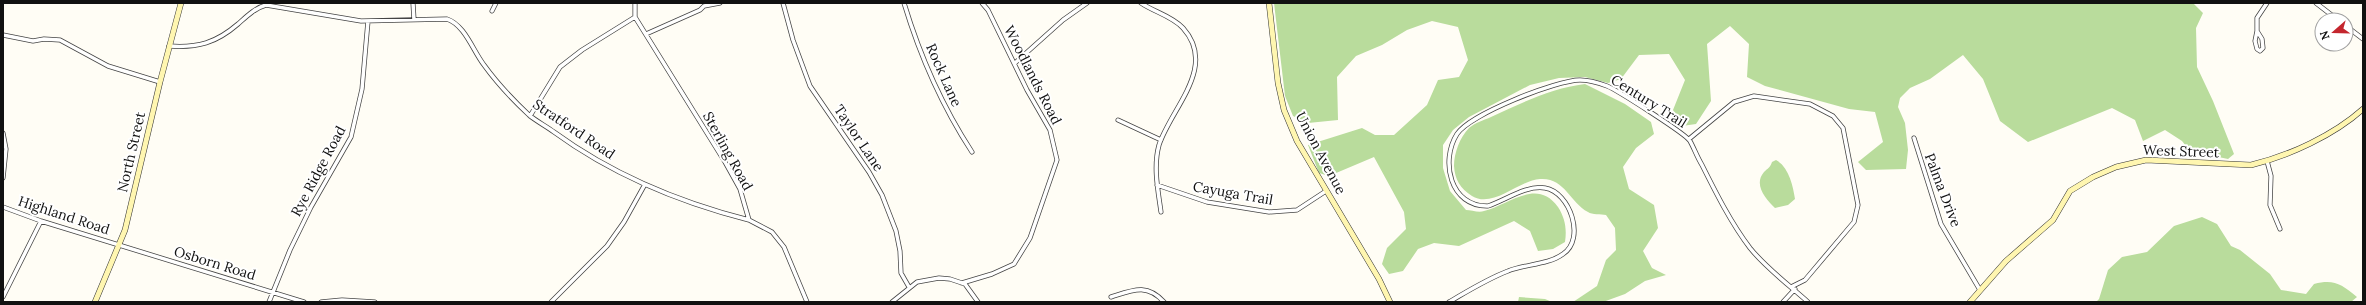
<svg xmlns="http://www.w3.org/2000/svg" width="2366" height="305" viewBox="0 0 2366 305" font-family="Lora,serif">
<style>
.forest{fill:#b9dc9c}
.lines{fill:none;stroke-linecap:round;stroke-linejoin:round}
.street-casing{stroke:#444;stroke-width:5}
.secondary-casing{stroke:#333;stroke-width:6}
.street{stroke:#fff;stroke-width:3.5}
.secondary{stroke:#fff6b0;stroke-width:5}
.labels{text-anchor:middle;stroke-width:4;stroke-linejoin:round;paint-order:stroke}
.street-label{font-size:14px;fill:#111;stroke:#fff}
</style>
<rect width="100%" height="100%" fill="#fffdf5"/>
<!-- forest -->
<path class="forest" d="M1274,3H2193L2203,13L2196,28L2197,67L2213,101L2234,154L2228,159L2190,151L2182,141L2165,130L2143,141L2135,120L2112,108L2028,142L2000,121L1983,79L1963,55L1930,79L1910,88L1900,98L1898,107L1905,123L1908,150L1906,169L1866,170L1858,162L1883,142L1875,112L1849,109L1765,86L1747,77L1749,44L1730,26L1707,44L1711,101L1696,124L1682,126L1673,110L1685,80L1669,54L1639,55L1621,79L1608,83L1585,77L1559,78L1530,85L1469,117L1453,130L1443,145V168L1450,191L1466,210C1471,210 1479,213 1484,211C1510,204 1537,178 1558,207C1565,218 1567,229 1565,242L1553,249L1538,251L1530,231L1514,221L1459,246L1434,243L1418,249L1403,271L1389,274L1382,264L1387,248L1406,229L1404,212L1374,157L1329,176L1319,173L1308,145L1362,128L1375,135H1394L1427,105L1438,80L1459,77L1468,60L1458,27L1432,21L1407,30L1382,45L1356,56L1337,77L1338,120L1308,123L1293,116L1285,96Z
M1585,84L1625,104L1651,122L1654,134L1636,148L1623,167L1629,189L1654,205L1658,228L1643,251L1652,268L1666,275L1645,281L1625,294L1603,302H1573L1597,286L1606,260L1616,250L1615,228L1606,215C1601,214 1592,215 1588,212C1570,202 1564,177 1540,179C1519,180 1493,209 1472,196C1460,188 1455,180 1454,166C1454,153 1460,137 1469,128C1475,123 1484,120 1491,117C1521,103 1552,88 1585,84Z
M1776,160C1789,167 1793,186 1795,199L1788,205L1775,208C1766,199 1753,185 1764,172C1768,168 1770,168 1772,162Z
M2202,217L2217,224L2231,246L2240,250L2270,274L2281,290L2306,294L2314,284C2334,279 2341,284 2357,297L2351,302H2096L2099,299L2108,270L2122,257L2147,252L2174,226Z
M1519,297L1545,299L1552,302H1518Z"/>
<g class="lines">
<defs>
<path id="street" d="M413,3L414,20
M635,3V17L725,162L740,189L749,220L772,232L784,247L807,302
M783,3L793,40L810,86L869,172L882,195L896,231L900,251L901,273L909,287
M904,3C920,56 942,106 972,152
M1141,3C1154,12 1172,16 1183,28C1218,67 1171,108 1159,145C1153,167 1158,190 1161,212
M2316,3L2338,20
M492,11L496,3
M2346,26L2363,39
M2257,31L2262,39L2263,48L2260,51L2257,49L2255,41Z
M2257,31V18L2267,3
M646,34L700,10L704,6L720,3
M3,35L33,41L44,39L60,40L108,66L160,82
M169,46C198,48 216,43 238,24C247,16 255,8 266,5L361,21L447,19C465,25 473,51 484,65C497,83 513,100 529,115C536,121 546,126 554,132C613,175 678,202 749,220
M1015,63L1063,20L1087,3
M530,116L560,67L582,50L635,17
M1118,120L1161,140
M3,133L6,149L3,178
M1914,138L1941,224L1980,290
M1689,139L1734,102L1754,96L1810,104L1833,116L1843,128L1858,205L1854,222L1805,280L1791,287
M2267,161L2271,176L2270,205L2280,229
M1157,185L1207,202L1269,212L1297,210L1326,191
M3,207L41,221L304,302
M962,283L992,274L1014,264L1030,238L1057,160L1050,130L1027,90L988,10L982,3
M3,297L41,221
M1111,297C1133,290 1147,283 1164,302
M269,302L290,250L311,207L351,137L362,89L368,21
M321,302L342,300L375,302
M551,302L607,246L624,222L644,186
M892,302L917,282L939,278L950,279L965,284L978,302
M1449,302C1468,291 1487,279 1508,271C1525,264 1548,265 1563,254C1586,239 1570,192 1545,188C1526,185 1506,200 1488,206C1450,207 1440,161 1457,134C1470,114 1557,80 1580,80C1589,80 1599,83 1607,86C1617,90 1686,134 1690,141C1694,148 1697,157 1702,165C1716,193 1731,223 1750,248C1766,268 1789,285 1808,302
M1783,302L1795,289"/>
<path id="secondary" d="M1269,3L1278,83L1284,110L1297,141L1379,279L1390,302
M95,302L125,230L160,82L181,3
M1970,302L2006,261L2053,220L2070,191L2093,177L2116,167L2146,160L2251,165C2289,156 2334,135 2363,109"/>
</defs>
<!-- street casing -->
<use href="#street" class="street-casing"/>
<!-- secondary casing -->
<use href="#secondary" class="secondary-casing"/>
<!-- street -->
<use href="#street" class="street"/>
<!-- secondary -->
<use href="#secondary" class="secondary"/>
</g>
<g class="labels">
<!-- street labels -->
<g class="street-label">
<text transform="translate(944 75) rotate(66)" y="5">Rock Lane</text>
<text transform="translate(1033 75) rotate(63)" y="5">Woodlands Road</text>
<text transform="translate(1649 101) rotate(32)" y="5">Century Trail</text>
<text transform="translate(574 129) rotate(34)" y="5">Stratford Road</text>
<text transform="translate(859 138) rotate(56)" y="5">Taylor Lane</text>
<text transform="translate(728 151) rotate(61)" y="5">Sterling Road</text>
<text transform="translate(2181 151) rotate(2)" y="5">West Street</text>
<text transform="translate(131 152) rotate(-77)" y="5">North Street</text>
<text transform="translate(1321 153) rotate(62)" y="5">Union Avenue</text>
<text transform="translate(318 171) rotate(-62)" y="5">Rye Ridge Road</text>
<text transform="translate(1943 190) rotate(69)" y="5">Palma Drive</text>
<text transform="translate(1233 193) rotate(10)" y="5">Cayuga Trail</text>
<text transform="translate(64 215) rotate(18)" y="5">Highland Road</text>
<text transform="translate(215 263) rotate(17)" y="5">Osborn Road</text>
</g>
</g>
<!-- border -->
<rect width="2366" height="305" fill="none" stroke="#111111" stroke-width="8"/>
<!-- north arrow -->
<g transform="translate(2334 32) rotate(250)"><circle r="19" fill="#ffffff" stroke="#a0a0a0"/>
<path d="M0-3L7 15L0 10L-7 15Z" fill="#c4262e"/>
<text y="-6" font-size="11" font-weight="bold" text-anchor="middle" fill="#111111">N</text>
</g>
</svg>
